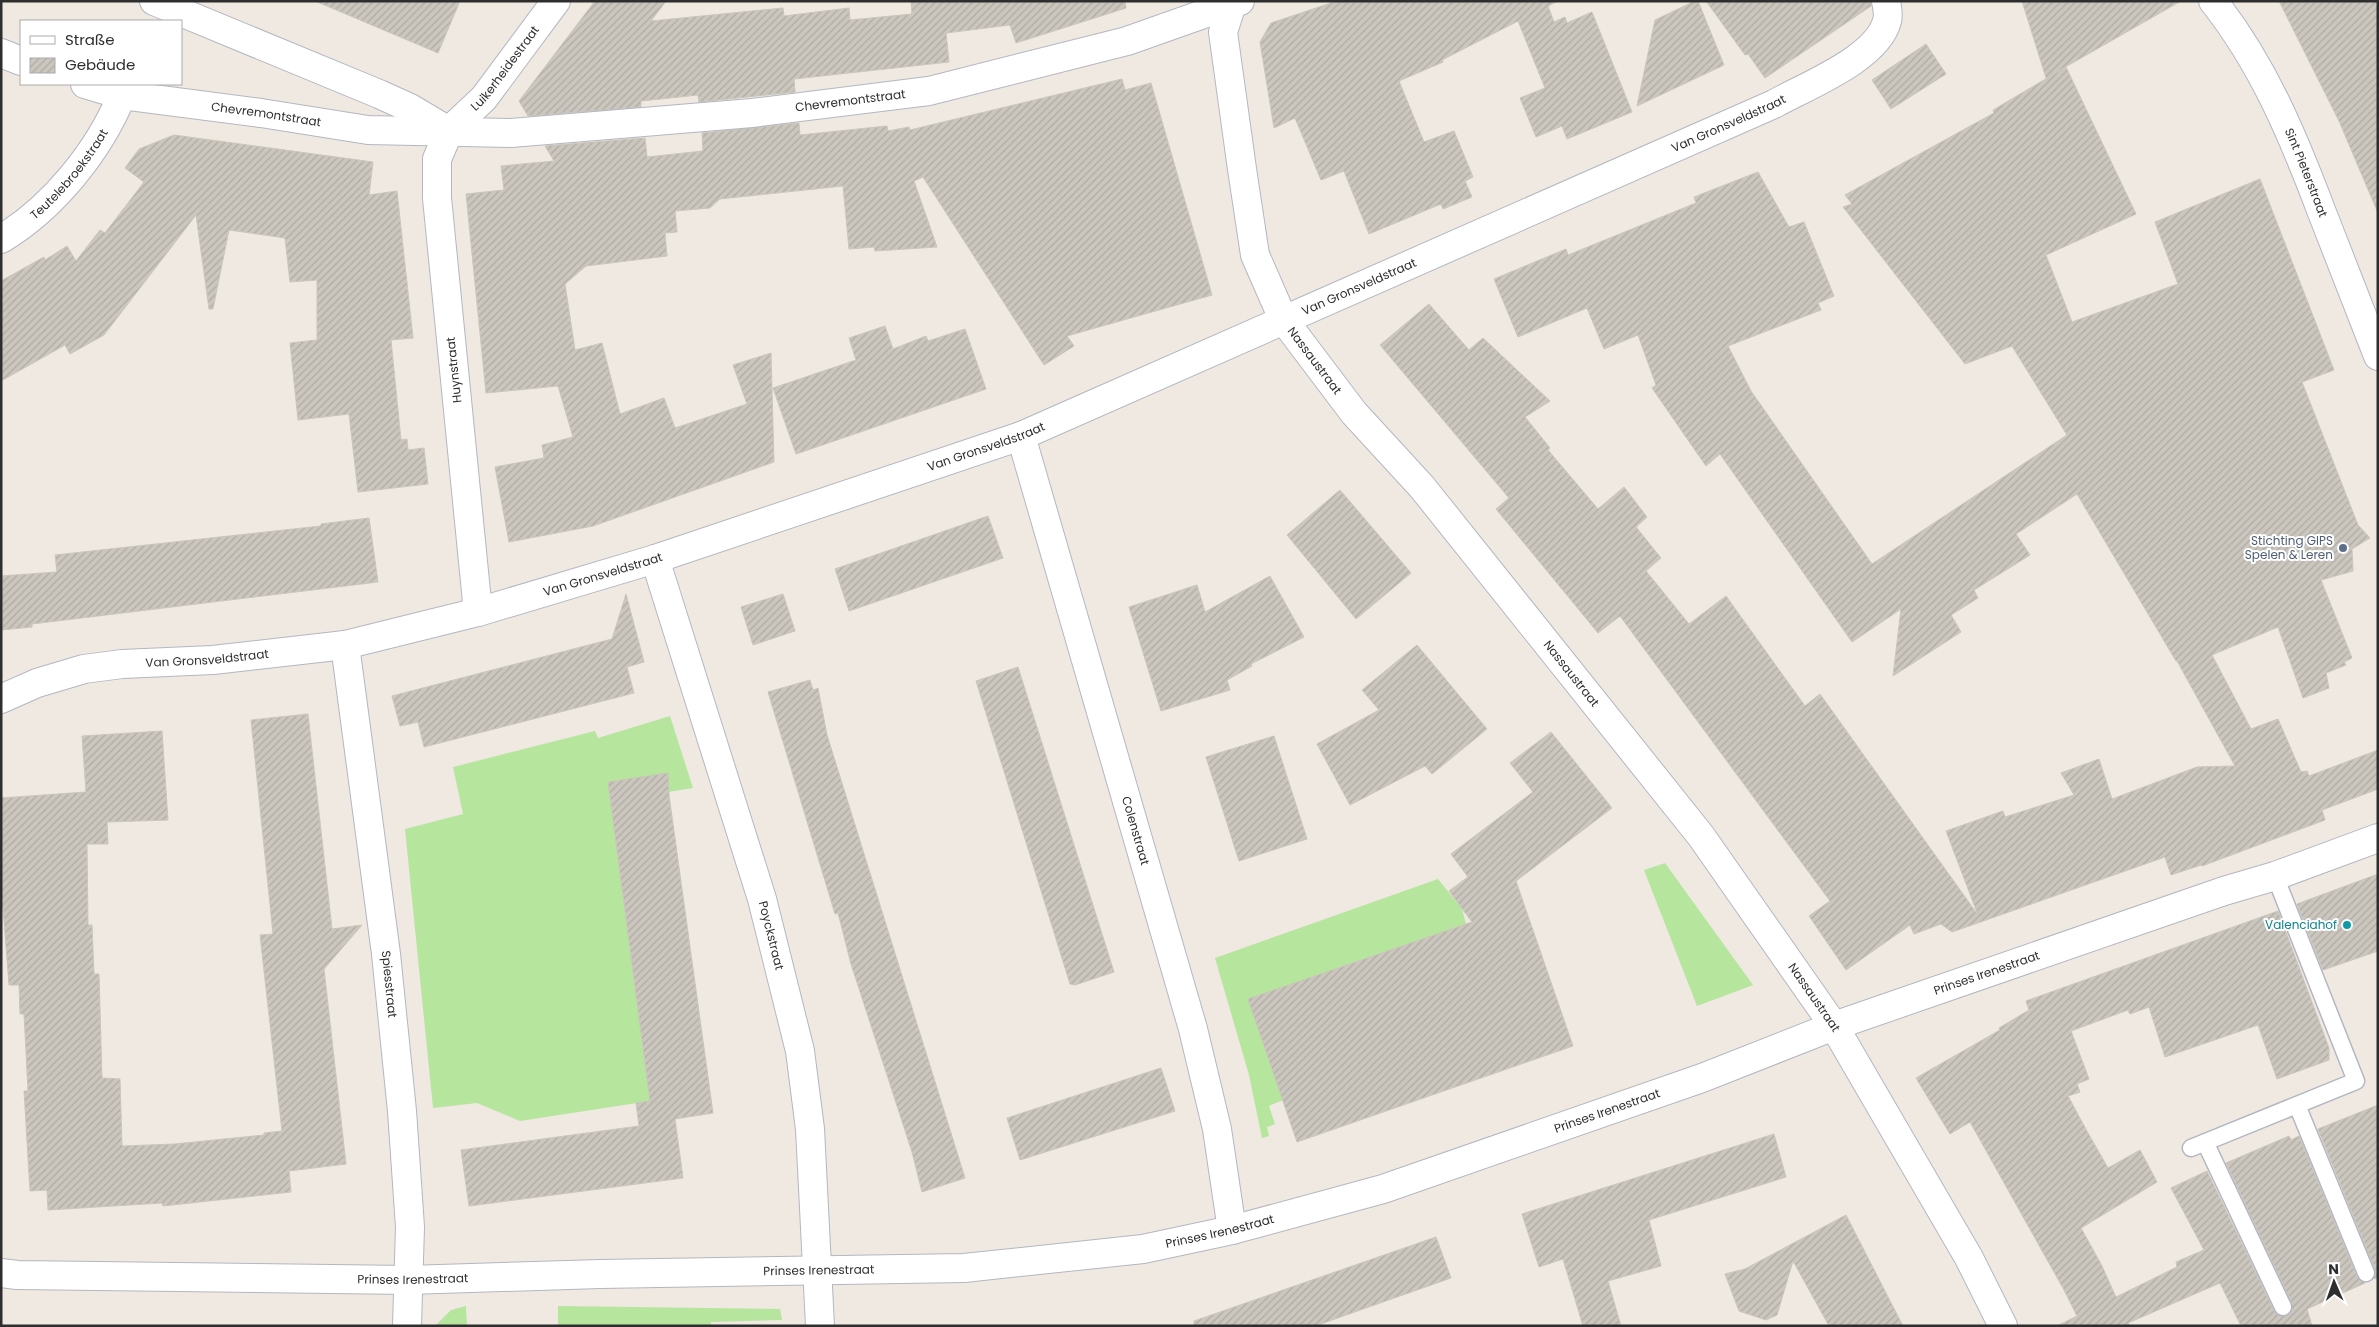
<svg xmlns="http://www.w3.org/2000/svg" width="2379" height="1327" viewBox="0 0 2379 1327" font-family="Poppins,sans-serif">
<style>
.grass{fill:#b6e59e}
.building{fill:url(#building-hatch);stroke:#cbc5ba}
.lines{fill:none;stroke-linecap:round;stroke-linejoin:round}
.lane-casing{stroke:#b4b7c1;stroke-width:19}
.street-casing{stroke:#b4b7c1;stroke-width:30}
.lane{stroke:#fff;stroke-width:16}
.street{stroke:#fff;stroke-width:28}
.service-dot{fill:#5c6f8a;stroke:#fff;stroke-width:2}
.culture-dot{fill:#0f9aa8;stroke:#fff;stroke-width:2}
.labels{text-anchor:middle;stroke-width:4;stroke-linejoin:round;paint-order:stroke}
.street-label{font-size:12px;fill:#2e2e2e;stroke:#fff}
.service-label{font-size:12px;fill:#4e5e75;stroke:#fff;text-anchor:end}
.culture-label{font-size:12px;fill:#0d838f;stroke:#fff;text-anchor:end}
</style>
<defs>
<pattern id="building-hatch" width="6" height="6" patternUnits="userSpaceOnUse" patternTransform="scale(1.25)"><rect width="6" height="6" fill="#cbc7bf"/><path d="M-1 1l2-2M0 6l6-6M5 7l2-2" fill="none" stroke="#afaba4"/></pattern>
</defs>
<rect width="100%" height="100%" fill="#efe9e1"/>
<!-- grass -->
<path class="grass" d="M670,716L693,788L668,792V774L608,782L650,1101L520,1121L477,1103L433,1108L405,829L463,814L453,767L595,731L598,738Z
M1665,863L1753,985L1697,1006L1644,870Z
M1438,879L1462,909L1466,924L1283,1100L1269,1106L1275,1124L1267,1127L1269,1136L1262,1138L1249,1075L1215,958Z
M466,1306L467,1326H435L451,1310Z
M558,1306L780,1309L782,1320L711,1322V1326H558Z"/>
<!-- building -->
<path class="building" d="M315,1H460L438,53Z
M595,1H666L651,21L783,8L784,16L849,8L850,20L912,14L911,1H1125L1126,8L1016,43L1010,25L946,33L949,62L794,79L795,92L699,102L698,95L641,101V107L528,116L519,101Z
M1337,1H1558L1548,6L1554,22L1565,17L1567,23L1592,12L1632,112L1567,139L1562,126L1536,137L1520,98L1545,88L1518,21L1442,60L1443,62L1399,81L1424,142L1454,131L1473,177L1465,181L1472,197L1443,209L1441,204L1369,234L1344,171L1321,180L1295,118L1274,128L1260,42L1271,23Z
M1695,1H1698L1724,65L1637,106L1655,20Z
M1706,1H1871V6L1765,78L1748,54L1745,55Z
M2022,1H2181L2046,78Z
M2279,1H2378V213L2339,121Z
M1926,44L1946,74L1891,109L1872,80Z
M2066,67L2136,214L2046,255L2072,322L2178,284L2155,222L2260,179L2334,370L2302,382L2358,525L2370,538L2352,549L2353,571L2321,580L2352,658L2344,662L2346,665L2326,673L2329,688L2303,698L2278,627L2212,655L2251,729L2278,719L2301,772L2307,771L2309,776L2378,750V789L2322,810L2325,820L2202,866L2201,865L2171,875L2165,857L1952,932L1941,924L1914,934L1910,925L1846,970L1809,916L1830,901L1620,616L1598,633L1496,509L1509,498L1380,345L1429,304L1469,350L1483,338L1550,401L1525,417L1550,448L1548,450L1598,509L1624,487L1647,517L1636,527L1661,558L1646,571L1689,624L1726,596L1805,706L1820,694L1978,915L1946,831L2003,811L2005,817L2074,795L2061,773L2099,759L2112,799L2197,767L2235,766L2177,661H2176L2077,494L2016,534L2030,555L1974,590L1978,598L1951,615L1961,632L1893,676L1901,609L1852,642L1720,454L1706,466L1652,388L1656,385L1638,335L1604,349L1587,308L1518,337L1494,279L1566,249L1568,255L1696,203L1694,197L1758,172L1789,227L1804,222L1834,296L1818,303L1821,310L1728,346L1751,391L1872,564L2067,435L2012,346L1965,364L1843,207L1852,204L1845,195L1994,113L1993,110Z
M1122,79L1125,90L1151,83L1212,295L1067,336L1074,346L1044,365L923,177L914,181L937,247L875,251L874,247L849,249L843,186L720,199L710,208L675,211L677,232L665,233L667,256L586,266L565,284L575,350L602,343L620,414L664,398L675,428L747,404L733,365L771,353L774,462L593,526L509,542L495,467L544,458L542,445L573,437L558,386L486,393L466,194L504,190L501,166L554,161L545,146L645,138L647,157L703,151L702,133L799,123L800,135L887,126L888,131L909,127L910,130Z
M174,135L373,162L369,195L397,191L413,338L391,340L401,440L407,439L408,450L424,448L428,484L358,492L349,414L298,420L290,343L317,340V280L290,282L285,238L229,230L213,309H209L196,215L104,335L70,354L65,345L1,381V281L44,257L45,260L67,246L76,261L100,230L105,233L144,182L125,168L139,149Z
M885,326L893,349L926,336L928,341L965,329L986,389L796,454L773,388L856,360L849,338Z
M1340,490L1411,573L1356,619L1287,535Z
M988,516L1003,558L849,611L835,569Z
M369,518L378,582L32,624V627L1,630V576L57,572L55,555L321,526V524Z
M1270,576L1304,637L1251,664L1252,666L1227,680L1230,690L1161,711L1129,607L1197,585L1205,612Z
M626,594L644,662L627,667L634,693L424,747L418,722L400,726L392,696L612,639Z
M783,594L795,631L753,645L741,607Z
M1417,645L1487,729L1432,774L1425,766L1350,805L1317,744L1379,710L1362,690Z
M1018,667L1114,972L1075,985L1070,984L976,681Z
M810,680L813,690L818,688L827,735L965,1178L922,1192L912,1152L851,964L838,913L835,914L768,692Z
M308,714L332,929L362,925L324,969L346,1164L289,1171L291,1192L163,1206L162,1203L48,1210L47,1190L30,1191L24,1091H28L24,1014H20L19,985H9L3,907H1V798L86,792L82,736L162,731L168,820L107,822L108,844H87L88,925H92L94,974H99L102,1078L120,1079L122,1146L175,1144L264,1135V1133L282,1131L260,935L273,934L251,720Z
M1551,732L1612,808L1516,881L1573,1046L1297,1142L1248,999L1472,922L1449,891L1468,877L1451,854L1533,792L1510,763Z
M1274,736L1307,839L1239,861L1206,757Z
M668,773L669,795L713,1113L675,1119L683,1178L469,1206L461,1150L639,1126L636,1103L650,1101L608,782Z
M2378,874V951L2323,970L2297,904Z
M2278,911L2329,1048V1060L2277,1079L2258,1025L2165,1057L2149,1007L2130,1014L2128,1010L2071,1031L2089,1079L2077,1084L2080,1092L2068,1096L2088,1133L2108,1168L2140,1150L2157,1182L2081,1228L2101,1264L2116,1297L2177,1267L2176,1262L2204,1250L2171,1188L2207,1171L2274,1311L2278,1315L2287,1316L2291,1312L2292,1303L2226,1163L2289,1136L2291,1140L2299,1136L2357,1277L2365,1283L2307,1309L2312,1326H2241L2220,1283L2128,1323L2130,1326H2057L2077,1316L2064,1290L1970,1122L1950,1134L1916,1078L2000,1030L1999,1028L2029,1010L2026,1001Z
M1161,1068L1175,1111L1020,1160L1007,1118Z
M2378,1105V1277L2374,1279L2375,1269L2318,1129Z
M1774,1134L1786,1177L1649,1220L1661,1266L1608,1281L1621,1326H1583L1563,1259L1539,1267L1522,1214Z
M1846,1215L1903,1326H1829L1793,1261L1777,1315L1766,1320L1739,1311L1725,1274L1745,1269Z
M1436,1237L1451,1278L1315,1326H1194V1321Z"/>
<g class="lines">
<defs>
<path id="lane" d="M2297,1105L2366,1273
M2205,1142L2283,1307
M2191,1148L2356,1081L2275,876"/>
<g id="street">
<path d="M154,1L379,94L410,108L447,130"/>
<path id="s1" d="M1233,1L1223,32L1242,169L1255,255L1283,319L1354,413L1422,487L1701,836L1834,1026L1969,1258L2003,1326"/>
<path id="s2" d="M2213,1C2263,64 2293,136 2321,210C2340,259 2359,308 2378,356"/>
<path d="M1,53L21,61"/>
<path id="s3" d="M85,84L122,95L261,113L368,130L511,133L752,113L929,91L1127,41L1240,1"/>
<path id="s4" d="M1,239C53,208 99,151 122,95"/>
<path id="s5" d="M1021,436L1193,1029L1217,1129L1232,1230"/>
<path id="s6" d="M655,559L762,899L800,1051L810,1129L820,1326"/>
<path id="s7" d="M478,612L437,198V159L449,131L484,98L556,1"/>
<path id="s8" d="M345,645L386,954L402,1111L410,1227L407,1326"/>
<path id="s9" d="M1,699L37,683L84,669L122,664L213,660L345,645L478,612L655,559L1021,436L1774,104C1806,86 1877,59 1887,21C1889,15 1887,7 1886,1"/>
<path id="s10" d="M1,1273L17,1275L408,1280L600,1274L964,1268L1143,1249L1232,1230L1383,1189L1702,1078L1834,1026L2224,891L2275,876L2378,838"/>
</g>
</defs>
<!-- lane casing -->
<use href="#lane" class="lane-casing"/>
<!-- street casing -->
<use href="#street" class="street-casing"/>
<!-- lane -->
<use href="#lane" class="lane"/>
<!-- street -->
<use href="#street" class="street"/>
</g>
<!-- markers -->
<circle class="service-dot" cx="2343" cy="548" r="5"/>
<circle class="culture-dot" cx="2347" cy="925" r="5"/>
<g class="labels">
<!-- street labels -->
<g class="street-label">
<text dy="4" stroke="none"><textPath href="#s7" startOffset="570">Luikerheidestraat</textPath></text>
<text dy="4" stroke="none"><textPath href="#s3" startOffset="771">Chevremontstraat</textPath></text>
<text dy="4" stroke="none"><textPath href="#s3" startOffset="184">Chevremontstraat</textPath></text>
<text dy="4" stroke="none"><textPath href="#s9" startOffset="1832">Van Gronsveldstraat</textPath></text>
<text dy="4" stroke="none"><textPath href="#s4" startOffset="95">Teutelebroekstraat</textPath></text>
<text dy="4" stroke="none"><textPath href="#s2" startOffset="196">Sint Pieterstraat</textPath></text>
<text dy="4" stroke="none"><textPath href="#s9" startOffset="1428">Van Gronsveldstraat</textPath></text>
<text dy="4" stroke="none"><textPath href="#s1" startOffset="380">Nassaustraat</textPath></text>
<text transform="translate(454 370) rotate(-96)" y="4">Huynstraat</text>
<text dy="4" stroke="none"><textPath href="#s9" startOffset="1022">Van Gronsveldstraat</textPath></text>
<text dy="4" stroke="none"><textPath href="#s9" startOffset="618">Van Gronsveldstraat</textPath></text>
<text dy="4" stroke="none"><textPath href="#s9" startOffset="212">Van Gronsveldstraat</textPath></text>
<text dy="4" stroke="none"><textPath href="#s1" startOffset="785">Nassaustraat</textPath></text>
<text dy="4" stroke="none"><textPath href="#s5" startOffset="411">Colenstraat</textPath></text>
<text dy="4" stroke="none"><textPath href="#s6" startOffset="394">Poyckstraat</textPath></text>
<text dy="4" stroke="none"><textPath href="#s10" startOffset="2032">Prinses Irenestraat</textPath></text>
<text dy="4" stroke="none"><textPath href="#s8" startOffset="342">Spiesstraat</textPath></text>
<text dy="4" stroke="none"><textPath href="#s1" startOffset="1190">Nassaustraat</textPath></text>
<text dy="4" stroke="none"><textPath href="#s10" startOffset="1628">Prinses Irenestraat</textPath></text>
<text dy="4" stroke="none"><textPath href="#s10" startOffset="1222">Prinses Irenestraat</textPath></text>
<text dy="4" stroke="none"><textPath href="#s10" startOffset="818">Prinses Irenestraat</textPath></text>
<text dy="4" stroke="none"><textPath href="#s10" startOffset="412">Prinses Irenestraat</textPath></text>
</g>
<!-- service labels -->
<g class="service-label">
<text x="2333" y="545">Stichting GIPS<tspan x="2333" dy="14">Spelen &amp; Leren</tspan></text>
</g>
<!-- culture labels -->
<g class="culture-label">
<text x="2337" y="929">Valenciahof</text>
</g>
</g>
<!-- border -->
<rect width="2379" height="1327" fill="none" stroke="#2e2e2e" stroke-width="5"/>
<!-- legend -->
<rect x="20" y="20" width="162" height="65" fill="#ffffff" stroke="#ababab"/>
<rect x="30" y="36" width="25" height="8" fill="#ffffff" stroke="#ababab"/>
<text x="65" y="45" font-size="15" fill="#2e2e2e">Straße</text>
<rect x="30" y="58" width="25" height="15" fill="url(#building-hatch)" stroke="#ababab"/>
<text x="65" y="70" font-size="15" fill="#2e2e2e">Gebäude</text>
<!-- north arrow -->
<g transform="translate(2334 1282) rotate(358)" stroke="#ffffff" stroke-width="4" paint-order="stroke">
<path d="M0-4L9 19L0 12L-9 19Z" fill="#2e2e2e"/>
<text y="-8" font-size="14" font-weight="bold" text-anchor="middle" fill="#2e2e2e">N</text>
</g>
</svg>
